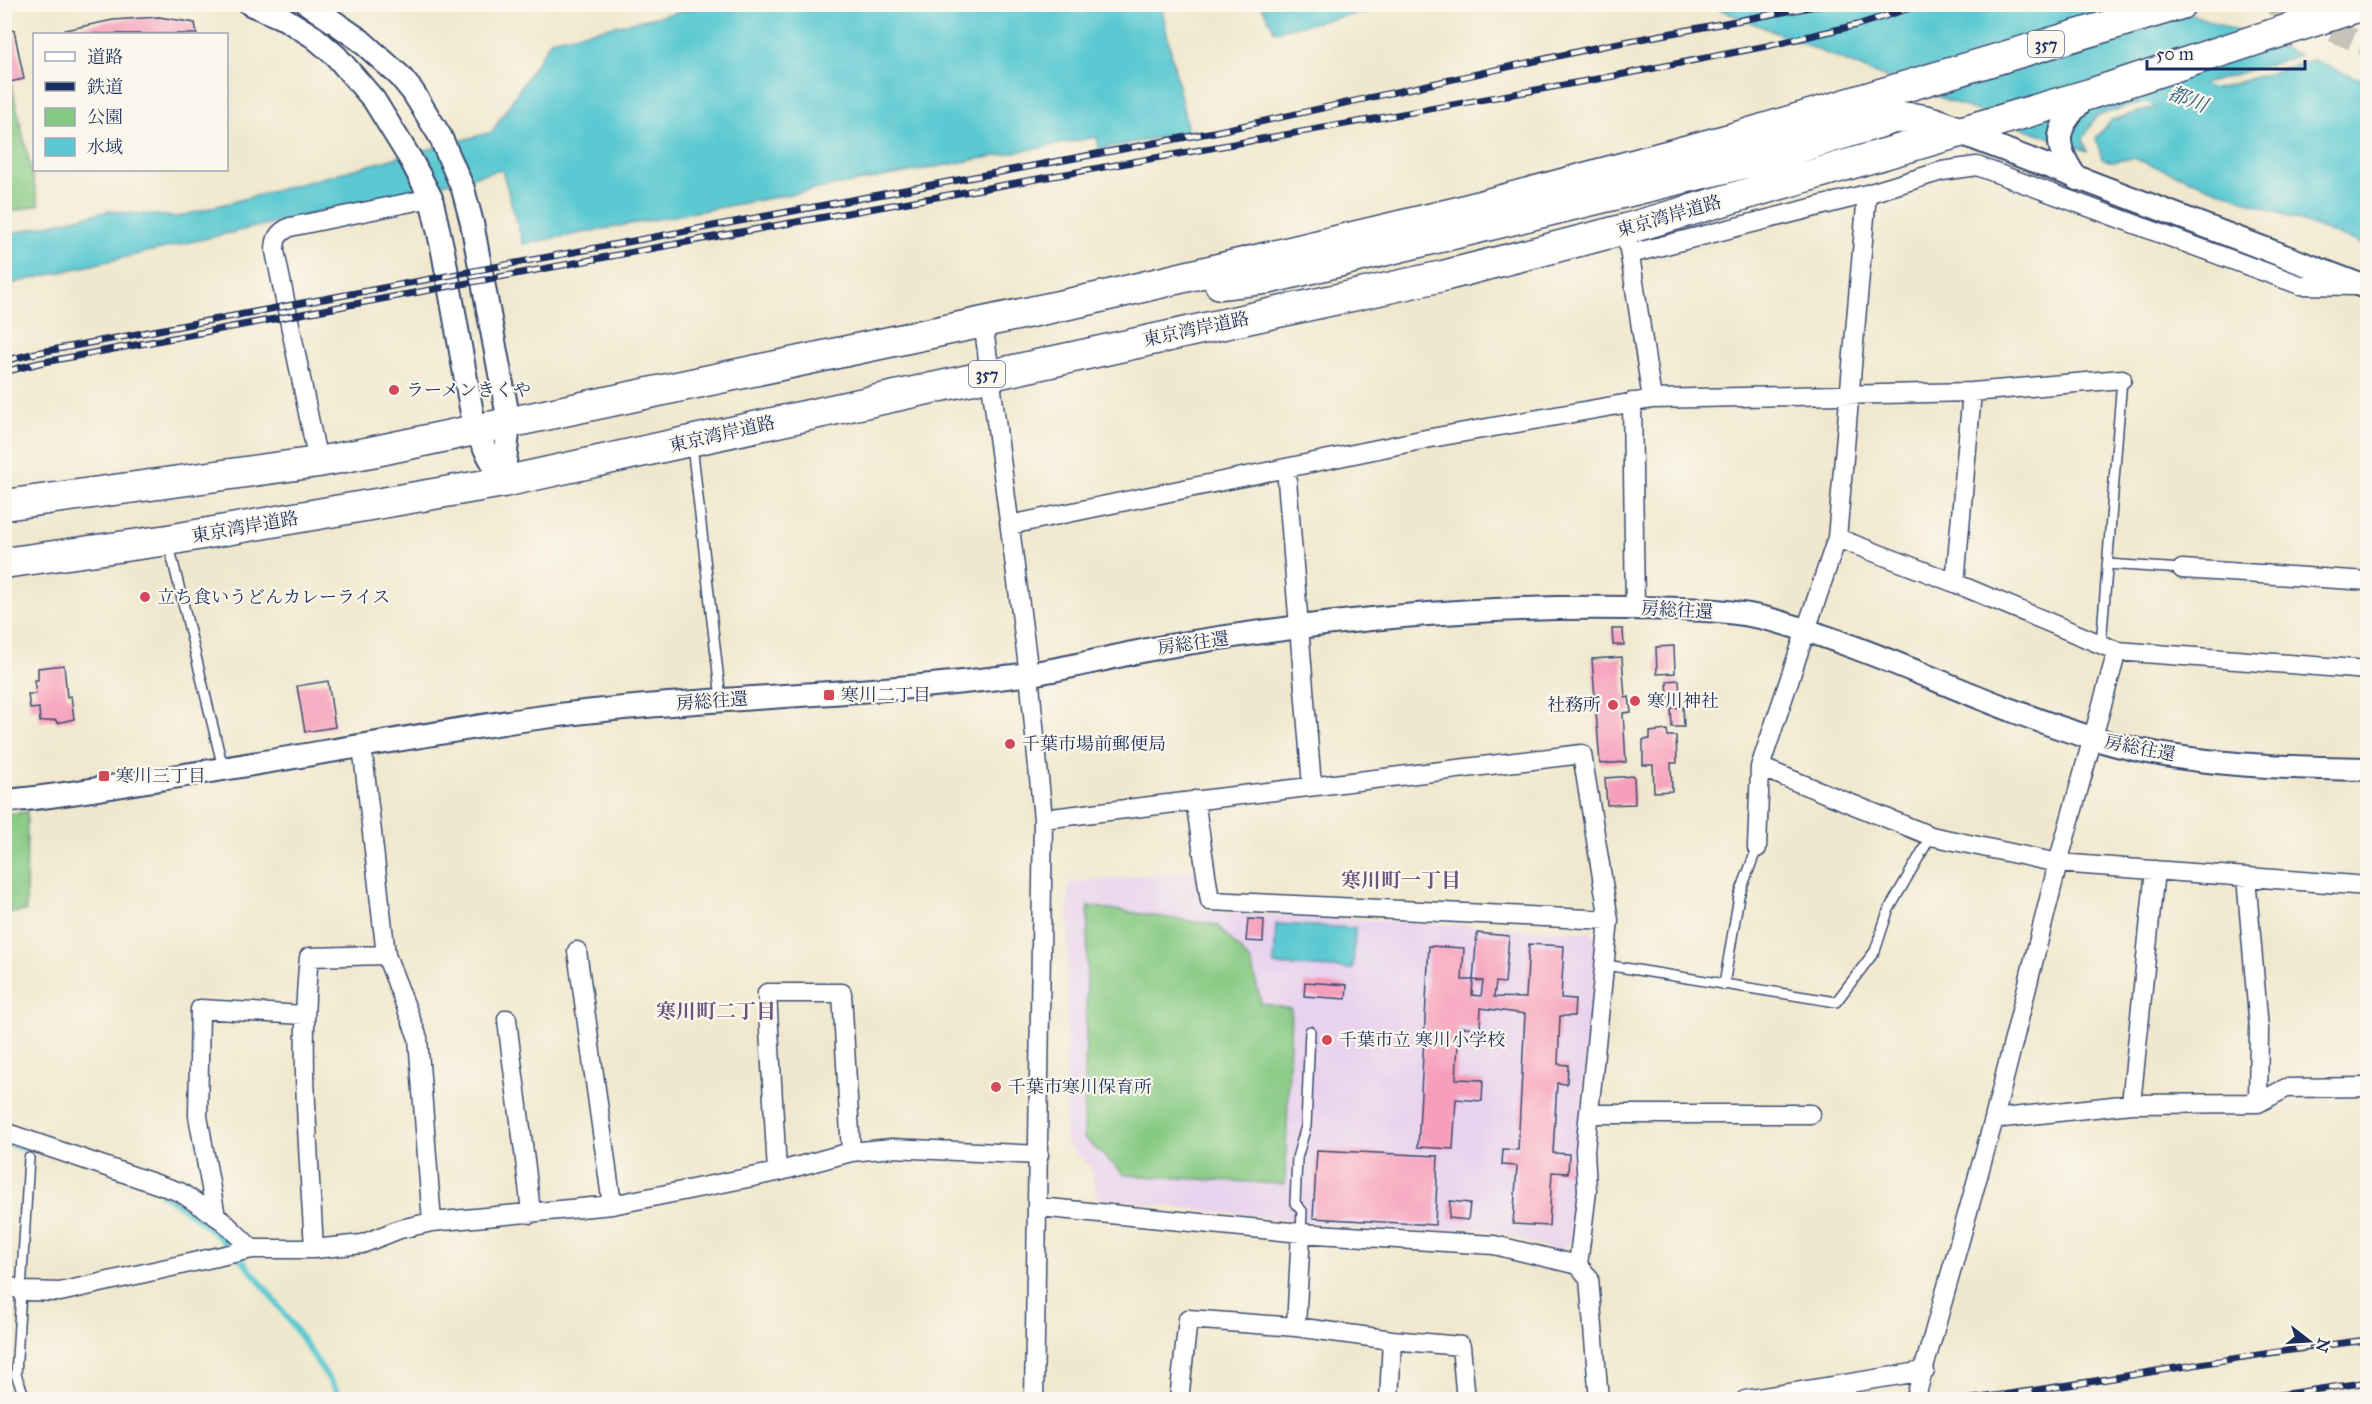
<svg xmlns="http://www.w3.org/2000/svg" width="2372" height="1404" viewBox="0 0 2372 1404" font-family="'IM FELL Great Primer','Noto Serif JP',serif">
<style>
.built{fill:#e8d2ee}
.green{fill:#85c982;stroke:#507c70;stroke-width:1.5}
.water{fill:#5cc9d2;stroke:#3c7c98;stroke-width:1.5}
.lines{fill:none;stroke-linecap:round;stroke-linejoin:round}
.stream{stroke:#5cc9d2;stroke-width:6}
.river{stroke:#5cc9d2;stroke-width:38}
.building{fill:#f69ebb}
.tertiary-tunnel{stroke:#c5c3b8;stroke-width:22;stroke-dasharray:22 11;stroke-linecap:butt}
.service-casing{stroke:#3b4b6f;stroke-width:12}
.minor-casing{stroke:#3b4b6f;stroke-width:21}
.tertiary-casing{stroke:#3b4b6f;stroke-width:26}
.trunk-casing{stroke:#3b4b6f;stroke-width:33}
.service{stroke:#fff;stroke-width:9}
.minor{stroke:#fff;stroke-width:18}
.tertiary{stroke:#fff;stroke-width:22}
.trunk{stroke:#fff;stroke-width:30}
.rail-casing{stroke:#1b2f5e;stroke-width:7}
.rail{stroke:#fbf7ec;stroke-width:4.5;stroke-dasharray:14;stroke-linecap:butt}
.poi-dot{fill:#d1495b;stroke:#fbf7ec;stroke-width:2}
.labels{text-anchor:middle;stroke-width:4.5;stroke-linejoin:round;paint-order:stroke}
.shield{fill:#fbf7ec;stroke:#5e6b89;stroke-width:1.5}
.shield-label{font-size:16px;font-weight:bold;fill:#1b2f5e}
.street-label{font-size:18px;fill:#1b2f5e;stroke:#fbf7ec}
.poi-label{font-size:18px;fill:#1b2f5e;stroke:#fbf7ec;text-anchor:start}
.water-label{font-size:20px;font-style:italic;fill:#2e5d81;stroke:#fbf7ec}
.neighbourhood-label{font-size:20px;font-weight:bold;fill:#68567f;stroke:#fbf7ec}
</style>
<rect width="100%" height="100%" fill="#fbf7ec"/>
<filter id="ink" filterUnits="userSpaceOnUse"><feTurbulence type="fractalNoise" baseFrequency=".0167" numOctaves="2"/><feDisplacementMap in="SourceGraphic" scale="12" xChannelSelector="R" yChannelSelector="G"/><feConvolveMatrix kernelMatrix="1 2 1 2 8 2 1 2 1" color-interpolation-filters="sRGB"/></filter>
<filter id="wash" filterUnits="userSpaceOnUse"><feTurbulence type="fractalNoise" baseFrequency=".008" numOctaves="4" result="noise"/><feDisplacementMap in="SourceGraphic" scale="24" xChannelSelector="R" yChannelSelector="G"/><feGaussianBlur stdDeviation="1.35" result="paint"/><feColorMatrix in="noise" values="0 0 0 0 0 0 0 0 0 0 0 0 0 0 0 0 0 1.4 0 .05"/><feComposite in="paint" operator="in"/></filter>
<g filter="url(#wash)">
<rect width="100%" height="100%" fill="#f0e8ce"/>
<!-- built -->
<path class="built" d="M1198,870L1203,911L1589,932L1598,937L1577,1158L1579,1191L1574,1237L1560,1252L1498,1232L1466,1227L1443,1232L1382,1230L1097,1198L1091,1168L1065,1142L1069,883Z"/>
<!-- green -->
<path class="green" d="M11,83L39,205L5,213V84Z
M27,812L26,911L7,913L5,920V814Z
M1088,906L1217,925L1251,962L1261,1003L1291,1009L1285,1184L1125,1175L1084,1138Z"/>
<!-- water -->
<path class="water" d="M711,5H1161L1188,132L1099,149L1097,137L523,244L502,170L5,285L4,235L108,211L177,217L492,132L551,40Z
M1261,5H1396L1275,31Z
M1709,5H2167L2301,55L2096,116L2083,139L2087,151L1876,74Z
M2313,60L2367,82V246L2133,158L2113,162L2102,159L2096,138L2112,120Z
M1276,924L1355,928L1353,969L1274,965Z"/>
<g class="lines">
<!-- stream -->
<path class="stream" d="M4,1142L29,1150
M161,1194C241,1238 292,1325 343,1400"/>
<!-- river -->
<path class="river" d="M2125,75L2232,116"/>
</g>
<g id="blocks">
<!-- building -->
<path class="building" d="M159,17L195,23L197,34H66L65,30L113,20Z
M14,30L24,79L4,83V32Z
M1612,629H1623L1624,645H1613Z
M1674,646L1675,673L1657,674L1656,647Z
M1622,657L1625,698L1629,697L1631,712L1623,713L1626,762L1600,764L1592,659Z
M64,665L67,697L71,696L74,719L57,723L56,720L40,722L39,708L30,709L28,694H36L34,680H38V668Z
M1679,680L1680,696L1668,697L1667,681Z
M328,681L335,727L305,732L297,686Z
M1683,707L1684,727H1672L1671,708Z
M1667,730L1668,736H1676L1677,763H1671L1672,791L1654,792L1653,765H1643V740L1650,739V732Z
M1634,776L1635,804L1607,805L1605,778Z
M1248,919L1264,920L1263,942L1246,941Z
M1477,933L1509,936L1505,983L1496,982L1494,997L1526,998L1529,944L1564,946L1561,998L1575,999L1574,1016H1560L1558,1064L1568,1065L1567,1084L1557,1083L1553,1153L1569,1154L1568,1173L1552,1172L1549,1226L1513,1224L1517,1166L1502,1165L1503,1149L1518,1150L1525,1014L1481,1008L1480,1028L1459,1027L1456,1079L1483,1080L1482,1101L1456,1099L1453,1149L1418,1147L1429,946L1464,948L1462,980H1473L1472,995L1481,996L1483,981L1473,980Z
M1305,982L1347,985L1346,999L1304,996Z
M1317,1150L1438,1156L1435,1225L1313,1218Z
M1450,1201L1470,1203L1468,1220L1449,1218Z"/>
</g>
</g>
<g filter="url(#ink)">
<use href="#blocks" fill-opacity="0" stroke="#3b4b6f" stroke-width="1.5"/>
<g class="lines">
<!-- tertiary-tunnel -->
<path class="tertiary-tunnel" d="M2272,4L2368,46"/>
<defs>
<path id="service" d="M692,445L721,699
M169,545L223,768
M2107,564L2182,569
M2101,645L2122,379
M1606,965L1836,1002L1875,951L1888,911L1931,836
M1724,985L1739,896L1757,848
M1301,1233L1302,1211L1295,1203L1297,1158L1306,1126L1310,1031
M26,1400L16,1375L29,1158"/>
<path id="minor" d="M1628,243L1652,399
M1630,254L1867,194L1942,171L1977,166L2300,285L2354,286
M983,321L1029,674L1043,819L1034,1400
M1632,402L1635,608
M318,462L275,251C275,238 278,233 290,227L431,198
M1286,468L1312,786
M1010,525L1431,438L1652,399L1972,392L2122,379
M1837,538L1955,583L2117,651L2368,670
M2182,569L2368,581
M1955,583L1972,392
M362,745L386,955L418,1038L432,1222
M1760,767L1931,836L2058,863L2368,886
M1195,800L1210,901L1609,920
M1043,819L1582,754L1609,920L1585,1150L1587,1191L1578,1265
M1757,848L1760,767L1837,538L1867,194
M2246,877L2259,1029L2258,1103
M577,951L612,1205
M507,1019C514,1084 525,1149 531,1214
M2131,1104L2155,870
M1590,1114H1811
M1994,1119L2131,1104L2258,1103L2286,1088L2368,1087
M4,1132L180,1192L223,1221L252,1249
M777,1172L767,993H842L851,1152
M1039,1207L1301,1233L1494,1245L1578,1265L1589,1278L1599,1400
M216,1216L198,1116L200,1009L304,1015
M314,1249C309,1151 299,1054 309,957L386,955
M4,1285L25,1291L60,1292L252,1249H314L362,1244L400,1229L432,1222L612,1205L777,1172L851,1152L892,1148L1039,1155
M1296,1327L1301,1233
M1392,1340L1461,1346L1466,1400
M1179,1400L1188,1319L1296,1327L1392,1340L1389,1400
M1745,1400L1925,1371
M1915,1400L1994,1119L2058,863L2117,651"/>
<path id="tertiary" d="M250,4L285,19L314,37L336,56L374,100L411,160L431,198L443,251L475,430L503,482
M308,4L360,40L400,76L413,92L440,136L463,189L472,223L509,422L503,482
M1958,132L2368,288
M2077,179C2050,141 2056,126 2088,95
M4,801C57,797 108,787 160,779C283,760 405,737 529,719C692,696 858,697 1022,675C1069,669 1116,655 1163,647C1318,621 1475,605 1632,608C1679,609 1730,608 1776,621C1884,652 1985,706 2092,738C2180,765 2277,768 2368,769"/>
<path id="trunk" d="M1220,284L1271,278L1758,160L1894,118C1918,116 1935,122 1958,132
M4,505L318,462L371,452L1092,299L1458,212L1730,139L2181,4
M4,563L168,540L503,482L1443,276L1626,229L2090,94L2366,4"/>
</defs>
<!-- service casing -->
<use href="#service" class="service-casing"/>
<!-- minor casing -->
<use href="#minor" class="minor-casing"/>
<!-- tertiary casing -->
<use href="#tertiary" class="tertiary-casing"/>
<!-- trunk casing -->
<use href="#trunk" class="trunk-casing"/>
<!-- service -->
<use href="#service" class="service"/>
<!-- minor -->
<use href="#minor" class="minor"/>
<!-- tertiary -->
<use href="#tertiary" class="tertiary"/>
<!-- trunk -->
<use href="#trunk" class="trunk"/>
<defs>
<path id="rail" d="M4,361L36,353L1219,131L1603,46L1826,4
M4,372L39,363L735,233L1614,76L1767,46L1857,25L1923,4
M1963,1400C2098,1384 2232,1355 2368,1340
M2245,1400L2368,1382"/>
</defs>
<!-- rail casing -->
<use href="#rail" class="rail-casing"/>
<!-- rail -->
<use href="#rail" class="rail"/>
</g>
</g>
<!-- markers -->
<g class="poi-dot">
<circle cx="394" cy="390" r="6"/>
<circle cx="145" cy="597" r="6"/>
<rect x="823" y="689" width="12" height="12" rx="3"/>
<circle cx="1635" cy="701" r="6"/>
<circle cx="1613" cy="705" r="6"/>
<circle cx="1010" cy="744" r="6"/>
<rect x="98" y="770" width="12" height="12" rx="3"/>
<circle cx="1327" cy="1040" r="6"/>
<circle cx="996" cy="1087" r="6"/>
</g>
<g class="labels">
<!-- shield labels -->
<g class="shield">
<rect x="2028" y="31" width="36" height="26" rx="4.5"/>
<rect x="969" y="361" width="36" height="26" rx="4.5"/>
</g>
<g class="shield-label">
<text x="2046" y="50">357</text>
<text x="987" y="380">357</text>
</g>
<!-- street labels -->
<g class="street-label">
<text transform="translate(1669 216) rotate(-16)" y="6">東京湾岸道路</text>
<text transform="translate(1196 329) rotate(-12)" y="6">東京湾岸道路</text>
<text transform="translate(722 434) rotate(-13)" y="6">東京湾岸道路</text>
<text transform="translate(245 527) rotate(-10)" y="6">東京湾岸道路</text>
<text transform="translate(1677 610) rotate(3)" y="6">房総往還</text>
<text transform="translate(1193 643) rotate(-8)" y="6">房総往還</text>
<text transform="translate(712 701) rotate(-4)" y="6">房総往還</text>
<text transform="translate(2140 748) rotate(11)" y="6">房総往還</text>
</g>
<!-- poi labels -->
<g class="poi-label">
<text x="406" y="396">ラーメンきくや</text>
<text x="157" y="603">立ち食いうどんカレーライス</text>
<text x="841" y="701">寒川二丁目</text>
<text x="1647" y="707">寒川神社</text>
<text x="1601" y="711" text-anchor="end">社務所</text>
<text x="1022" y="750">千葉市場前郵便局</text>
<text x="116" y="782">寒川三丁目</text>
<text x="1339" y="1046">千葉市立 寒川小学校</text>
<text x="1008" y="1093">千葉市寒川保育所</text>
</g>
<!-- water labels -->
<g class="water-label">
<text transform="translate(2188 99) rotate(21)" y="7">都川</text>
</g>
<!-- neighbourhood labels -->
<g class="neighbourhood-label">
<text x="1401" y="887">寒川町一丁目</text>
<text x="716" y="1018">寒川町二丁目</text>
</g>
</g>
<!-- margin -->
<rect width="2372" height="1404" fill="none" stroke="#fbf7ec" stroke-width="24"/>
<!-- legend -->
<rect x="33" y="33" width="195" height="138" fill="#fbf7ec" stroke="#a1a7b3" stroke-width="1.5"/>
<rect x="45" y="52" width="30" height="9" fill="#ffffff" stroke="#a1a7b3" stroke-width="1.5"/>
<text x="87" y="63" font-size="18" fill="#1b2f5e">道路</text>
<rect x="45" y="82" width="30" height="9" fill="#1b2f5e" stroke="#a1a7b3" stroke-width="1.5"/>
<text x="87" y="93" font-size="18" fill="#1b2f5e">鉄道</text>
<rect x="45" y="108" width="30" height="18" fill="#85c982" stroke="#a1a7b3" stroke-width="1.5"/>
<text x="87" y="123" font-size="18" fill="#1b2f5e">公園</text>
<rect x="45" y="138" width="30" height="18" fill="#5cc9d2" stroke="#a1a7b3" stroke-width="1.5"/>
<text x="87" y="153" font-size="18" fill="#1b2f5e">水域</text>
<!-- north arrow -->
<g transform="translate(2309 1341) rotate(107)" stroke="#fbf7ec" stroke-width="4.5" paint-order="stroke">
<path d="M0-4.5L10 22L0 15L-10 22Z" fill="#1b2f5e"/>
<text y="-9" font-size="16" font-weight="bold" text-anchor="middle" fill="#1b2f5e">N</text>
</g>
<!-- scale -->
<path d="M2147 60v9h158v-9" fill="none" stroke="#1b2f5e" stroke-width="3"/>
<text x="2156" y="60" font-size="18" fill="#1b2f5e" stroke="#fbf7ec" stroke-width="4.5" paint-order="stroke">50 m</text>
</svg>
